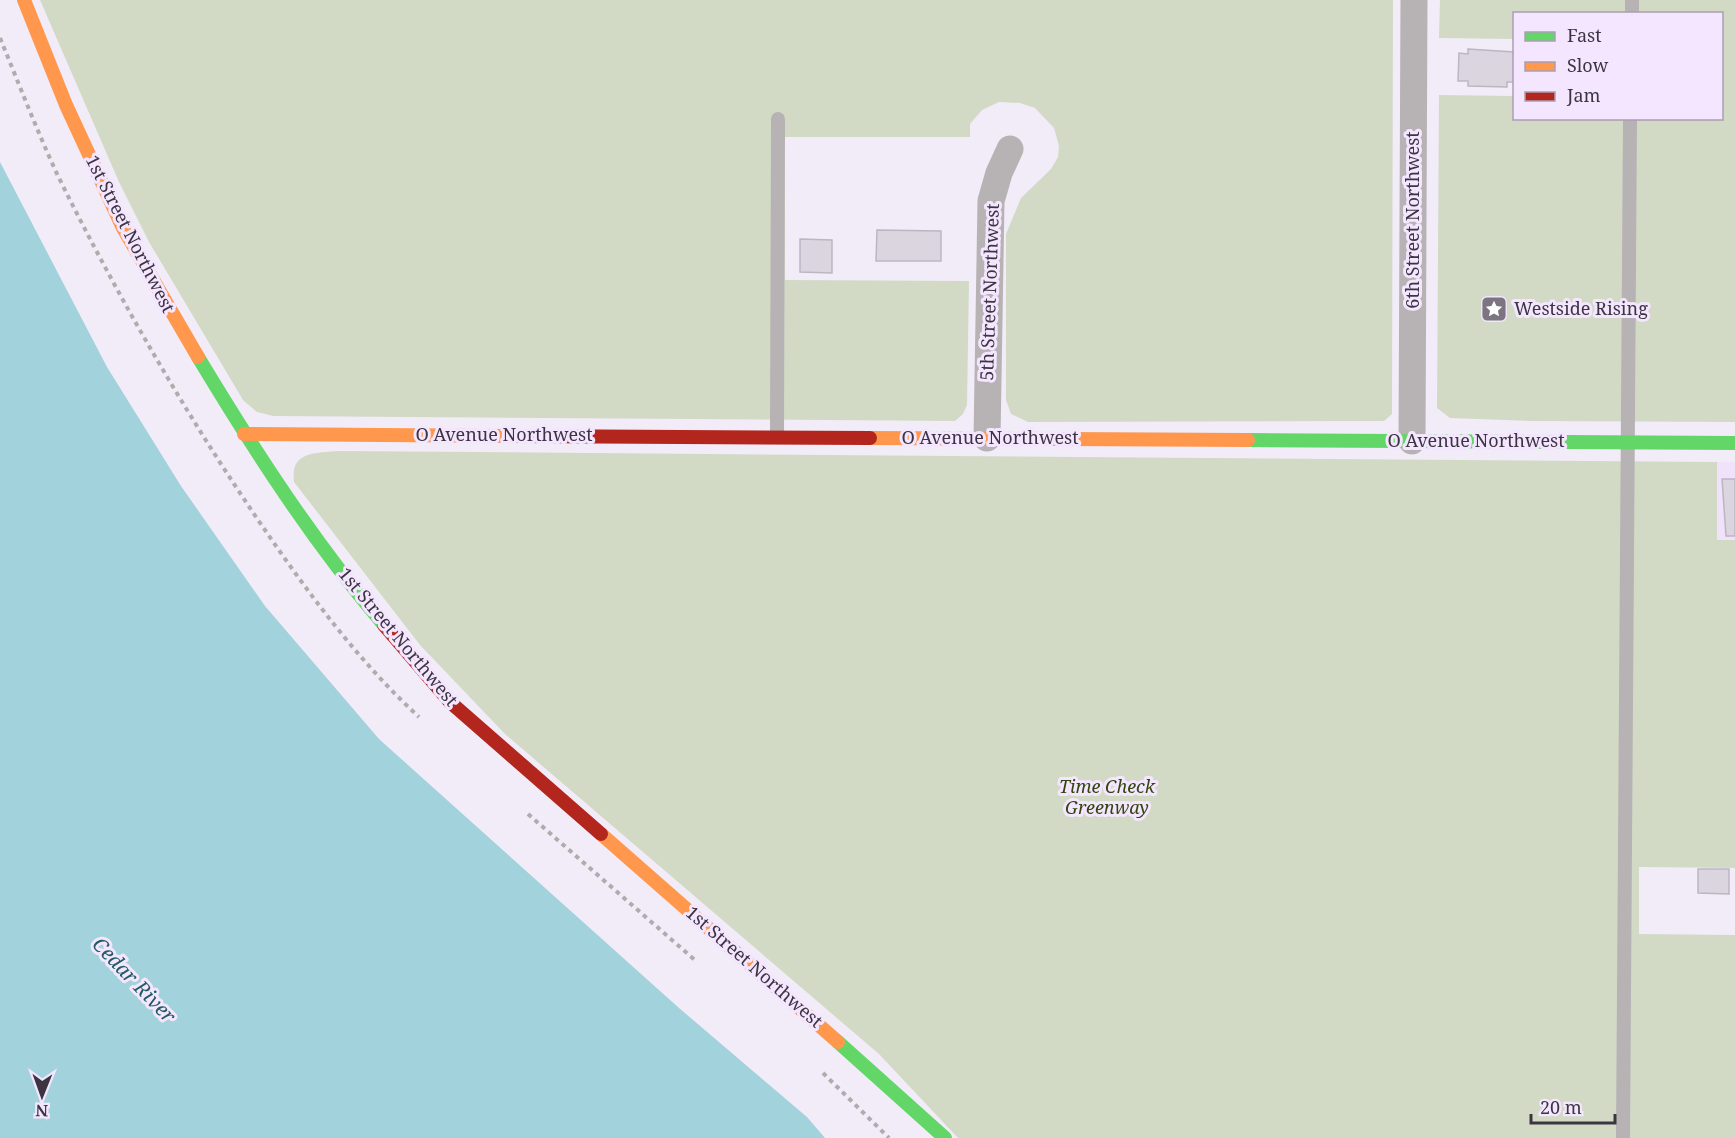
<svg xmlns="http://www.w3.org/2000/svg" width="1735" height="1138" viewBox="0 0 1735 1138" font-family="'Noto Serif',serif">
<style>
.built{fill:#f0e2fb}
.green{fill:#d2dac6}
.water{fill:#a2d2db}
.building{fill:#dbd5e0;stroke:#bcb6c1;stroke-width:1.5}
.lines{fill:none;stroke-linecap:round;stroke-linejoin:round}
.path{stroke:#b0abad;stroke-width:4;stroke-dasharray:4.5 4.5;stroke-linecap:butt}
.lane{stroke:#b7b2b3;stroke-width:14}
.street{stroke:#b7b2b3;stroke-width:27}
.fast{stroke:#63d668;stroke-width:14}
.slow{stroke:#ff974d;stroke-width:14}
.jam{stroke:#b3261e;stroke-width:14}
.labels{text-anchor:middle;stroke-width:6;stroke-linejoin:round;paint-order:stroke}
.street-label{font-size:18px;fill:#3c3541;stroke:#f3e6fe}
.poi-label{font-size:18px;fill:#3c3541;stroke:#f3e6fe;text-anchor:start}
.park-label{font-size:18px;font-style:italic;fill:#32450d;stroke:#f3e6fe}
.water-label{font-size:20px;font-style:italic;fill:#205c61;stroke:#f3e6fe}
</style>
<rect width="100%" height="100%" fill="#f2ecf8"/>
<!-- built -->
<path class="built" d="M1717,462H1735V540H1717Z"/>
<!-- green -->
<path class="green" d="M40,0H1393L1392,414L1384,421L1028,422L1011,414L1006,400V234L1021,198L1051,169L1058,157L1059,146L1054,128L1035,108L1020,103L999,102L982,110L970,124V137H785V280L969,281L967,405L963,414L955,421L273,416L257,412L243,400L149,242L119,182Z
M1440,0H1735V422L1531,421L1450,418L1437,408L1439,95L1514,96V118H1722V14H1514V39L1439,38Z
M339,451L1717,462V540H1735V868L1639,867V934L1735,935V1138H958L879,1054L505,734L420,645L294,482C290,451 315,453 339,451Z"/>
<!-- water -->
<path class="water" d="M0,162L107,367L181,486L265,606L379,739L679,1008L807,1117L825,1138H0Z"/>
<!-- building -->
<path class="building" d="M1468,49L1514,52V82H1507V87L1468,86V81H1458L1459,53L1468,54Z
M877,230L941,231V261H876Z
M800,239L832,240V273L800,272Z
M1722,479H1735V536H1726Z
M1698,869H1729V894L1698,893Z"/>
<g class="lines">
<!-- path -->
<path class="path" d="M0,38C19,84 37,131 58,176C116,293 181,406 254,514C303,586 355,658 419,717
M528,814L696,961
M823,1073L889,1138"/>
<!-- lane -->
<path class="lane" d="M1632,14V0
M777,437L778,119
M1623,1138L1630,118"/>
<!-- street -->
<path class="street" d="M987,438L991,201L999,173L1010,149
M1412,441L1414,0"/>
<!-- fast -->
<path class="fast" d="M198,357C254,450 314,543 384,625
M1248,440L1735,443
M838,1042L945,1138"/>
<!-- slow -->
<path class="slow" d="M24,0L66,105L123,228L198,357
M244,434L513,436
M870,438L1248,440
M601,834L838,1042"/>
<!-- jam -->
<path class="jam" d="M513,436L870,438
M384,625L450,702L601,834"/>
</g>
<!-- icons -->
<defs>
<symbol id="sight-square" viewBox="-11 -11 22 22"><rect x="-9" y="-9" width="18" height="18" rx="4" fill="#7c7581" stroke="#f3e6fe"/><path d="M0-6L1.8-2.2L6-1.7L2.9 1.2L3.7 5.4L0 3.3L-3.7 5.4L-2.9 1.2L-6-1.7L-1.8-2.2Z" fill="#fff"/></symbol>
</defs>
<g fill-rule="evenodd">
<use href="#sight-square" x="1479" y="294" width="30" height="30"/>
</g>
<g class="labels">
<!-- street labels -->
<g class="street-label">
<text transform="translate(1413 220) rotate(-90)" y="6">6th Street Northwest</text>
<text transform="translate(130 234) rotate(63)" y="6">1st Street Northwest</text>
<text transform="translate(990 292) rotate(-88)" y="6">5th Street Northwest</text>
<text x="504" y="441">O Avenue Northwest</text>
<text x="990" y="444">O Avenue Northwest</text>
<text x="1476" y="447">O Avenue Northwest</text>
<text transform="translate(398 637) rotate(50)" y="6">1st Street Northwest</text>
<text transform="translate(754 967) rotate(41)" y="6">1st Street Northwest</text>
</g>
<!-- poi labels -->
<g class="poi-label">
<text x="1514" y="315">Westside Rising</text>
</g>
<!-- park labels -->
<g class="park-label">
<text x="1107" y="793">Time Check<tspan x="1107" dy="21">Greenway</tspan></text>
</g>
<!-- water labels -->
<g class="water-label">
<text transform="translate(134 980) rotate(46)" y="7">Cedar River</text>
</g>
</g>
<!-- legend -->
<rect x="1513" y="12" width="210" height="108" fill="#f3e6fe" stroke="#aa9fb2" stroke-width="1.5"/>
<rect x="1525" y="32" width="30" height="9" fill="#63d668" stroke="#aa9fb2" stroke-width="1.5"/>
<text x="1567" y="42" font-size="18" fill="#3c3541">Fast</text>
<rect x="1525" y="62" width="30" height="9" fill="#ff974d" stroke="#aa9fb2" stroke-width="1.5"/>
<text x="1567" y="72" font-size="18" fill="#3c3541">Slow</text>
<rect x="1525" y="92" width="30" height="9" fill="#b3261e" stroke="#aa9fb2" stroke-width="1.5"/>
<text x="1567" y="102" font-size="18" fill="#3c3541">Jam</text>
<!-- north arrow -->
<g transform="translate(42 1096) rotate(181)" stroke="#f3e6fe" stroke-width="4.5" paint-order="stroke">
<path d="M0-4.5L10 22L0 15L-10 22Z" fill="#3c3541"/>
<text y="-9" font-size="16" font-weight="bold" text-anchor="middle" fill="#3c3541">N</text>
</g>
<!-- scale -->
<path d="M1531 1114v9h84v-9" fill="none" stroke="#3c3541" stroke-width="3"/>
<text x="1540" y="1114" font-size="18" fill="#3c3541" stroke="#f3e6fe" stroke-width="4.5" paint-order="stroke">20 m</text>
</svg>
